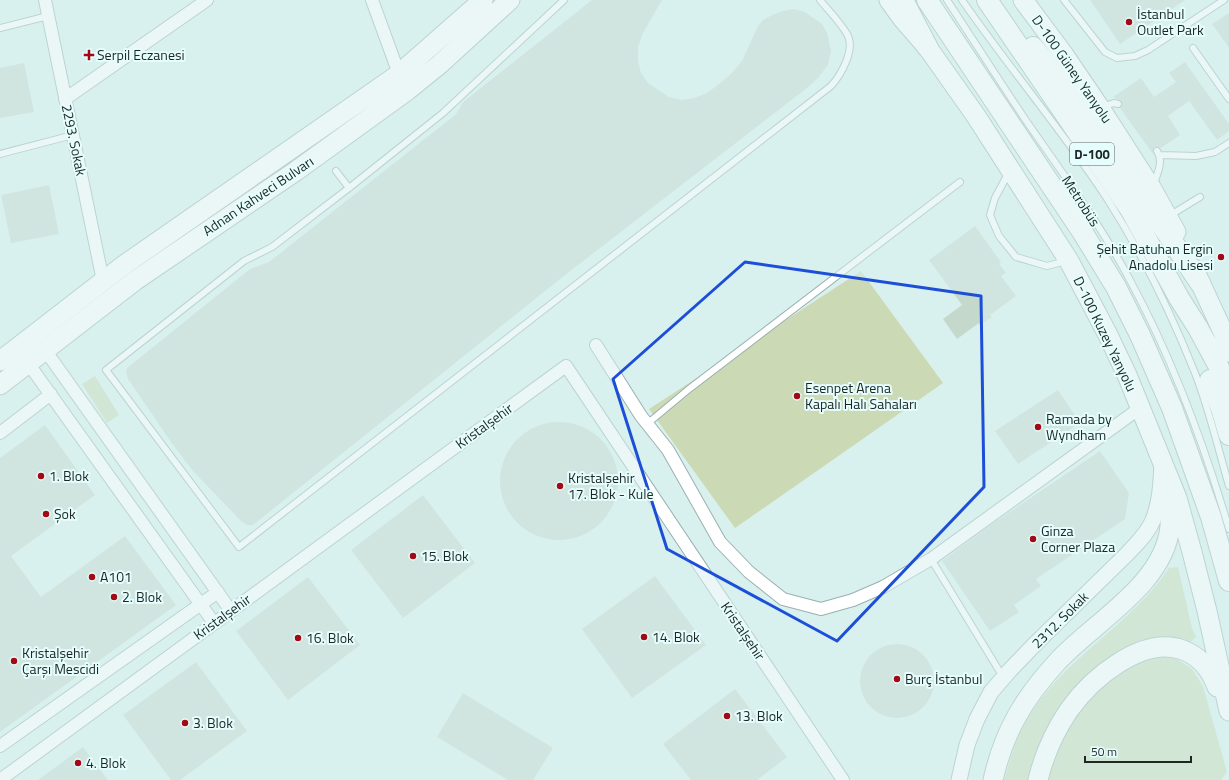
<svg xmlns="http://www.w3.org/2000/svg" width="1229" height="780" viewBox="0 0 1229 780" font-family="'Titillium Web',sans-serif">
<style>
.green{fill:#cbdab5}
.building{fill:#c5d8cc}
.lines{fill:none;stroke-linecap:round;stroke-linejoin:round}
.service-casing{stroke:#99b0af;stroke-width:8}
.minor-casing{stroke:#99b0af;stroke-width:14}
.tertiary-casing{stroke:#99b0af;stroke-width:17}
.primary-casing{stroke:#99b0af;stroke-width:21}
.trunk-casing{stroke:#99b0af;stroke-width:22}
.service{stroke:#fff;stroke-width:6}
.minor{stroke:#fff;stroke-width:12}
.tertiary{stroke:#fff;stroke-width:15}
.primary{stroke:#fff;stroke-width:19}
.trunk{stroke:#fff;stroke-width:20}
.marked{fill:none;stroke:#1d4ed8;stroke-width:3;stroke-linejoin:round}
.poi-dot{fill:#a30816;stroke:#e5fefd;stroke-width:1.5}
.labels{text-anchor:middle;stroke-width:4;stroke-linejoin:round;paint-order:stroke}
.shield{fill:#e5fefd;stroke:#596766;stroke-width:1}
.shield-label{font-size:13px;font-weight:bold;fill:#1d2625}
.poi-label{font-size:14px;fill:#1d2625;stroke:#e5fefd;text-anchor:start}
.street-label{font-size:14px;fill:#1d2625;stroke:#e5fefd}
</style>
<rect width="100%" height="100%" fill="#d8f1ef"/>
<!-- green -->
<path class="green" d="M861,271L943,383L735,528L649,409Z
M95,376L119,415L107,423L82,384Z
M1178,567L1192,628L1196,637L1190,642L1164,639L1067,699L1049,724L1037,752L1029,780H1004C1011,756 1018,731 1033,710C1070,655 1133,622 1169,568Z
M1159,657L1175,658L1192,669L1203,686L1227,772L1221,780H1047C1057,737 1083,699 1120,675C1125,671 1130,667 1135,665C1143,661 1151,660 1159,657Z"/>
<!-- building -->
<path class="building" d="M592,0H662L643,33L638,47V61L641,73L648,83L669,97L682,100L694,98L707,93L719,84L731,74L742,61L758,26L763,20L772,15L783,11L794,9L805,12L822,24L827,33L831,51L828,65L818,78L807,88L560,279L253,525H247L242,522L192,470L171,442L128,379L126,373L127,368L250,269L269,262L450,119L456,114L463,102Z
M1090,0H1185L1120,44Z
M1229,13V48L1212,24Z
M1185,62L1229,124V131L1217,140L1189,101L1168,116L1180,135L1161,148L1158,147H1155L1153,150V154L1120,108L1122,105L1121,101L1113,97L1141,78L1154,97L1176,82L1169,73Z
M24,63L34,112L0,118V68Z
M49,185L59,234L11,243L1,195Z
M975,226L1001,262L999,264L1006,273L1001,276L1016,296L990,315L992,317L980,325L979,323L957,339L943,319L962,305L929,260Z
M1058,390L1080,423L1018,464L995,431Z
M500 481a59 59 0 1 1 118 0a59 59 0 1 1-118 0Z
M45,425L95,495L11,556L41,597L125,536L176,605L0,732V458Z
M1100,451L1129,493L1125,519L1036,579L1041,586L1014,605L1019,612L990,631L942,561L992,524Z
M423,495L475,563L403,618L351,550Z
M655,576L706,645L632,698L582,629Z
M308,577L360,645L288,700L236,631Z
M860 681a37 37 0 1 1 74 0a37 37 0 1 1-74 0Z
M196,662L247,731L180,780H171L123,715Z
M735,689L787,757L757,780H691L663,744Z
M463,693L553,748L533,780H508L437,737Z
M83,747L108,780H38Z"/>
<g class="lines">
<defs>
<path id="service" d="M564,0L443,113L349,188L272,247L244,261L106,370L239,547L831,86C841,75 856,49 847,34C840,22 829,11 820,0
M947,0C974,41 1000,82 1027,122C1063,174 1101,225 1131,282C1173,360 1204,444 1229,529
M962,0C1009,68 1063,131 1108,200C1143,255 1171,313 1195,373C1209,409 1218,448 1229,486
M1064,0L1105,52L1117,58L1135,56L1148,50L1224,0
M0,28L48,16
M1193,48L1229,99
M1102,107L1114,103L1118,104
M0,154L73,135
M1160,155L1196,156L1215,152L1229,143
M336,171L349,188
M1009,172L995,198L990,215L999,236L1016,257L1047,266L1066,261
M1153,186C1157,174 1164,162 1157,151
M1169,216L1200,197
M647,424L689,389L960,182
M931,559L1003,677"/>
<path id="minor" d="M45,0L103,281
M372,0L399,74
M65,99L207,0
M596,345L641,416L668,450L720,542L749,572L783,599L821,609L853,600L883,587L931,559L1140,408
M45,350L231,611
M28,363L214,623
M0,433L51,394
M0,746L218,592
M0,780L566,366L843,780"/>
<path id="tertiary" d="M959,780L967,745L977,719L991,692L1010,670L1036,643L1128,553C1137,543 1148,533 1153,520C1160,503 1161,483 1162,464"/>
<path id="primary" d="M889,0L902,18L928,48L976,116L1069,261L1108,335L1127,375L1177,498L1192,552L1207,611L1229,711
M1023,0L1064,55L1100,108L1152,189L1176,232
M1194,269L1223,332L1229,352
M0,361L124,265L399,74L483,0
M0,385L136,280L296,171L408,90L440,64L510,0
M993,780C1004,731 1024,698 1058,661C1094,622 1165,584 1170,526C1171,516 1168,505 1167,495
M1038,780C1044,755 1054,732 1069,710C1091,679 1142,635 1183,650C1201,657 1211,670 1217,687"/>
<path id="trunk" d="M903,0L928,48
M927,0L1083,233L1116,287L1140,335L1172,408L1211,517L1229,581
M987,0L1130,209L1179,298L1198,328L1218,365L1229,394
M1033,47L1046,63L1145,200L1200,283
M1210,380L1221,408L1229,435"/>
</defs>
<!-- service casing -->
<use href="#service" class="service-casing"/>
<!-- minor casing -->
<use href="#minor" class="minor-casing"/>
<!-- tertiary casing -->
<use href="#tertiary" class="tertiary-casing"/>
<!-- primary casing -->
<use href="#primary" class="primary-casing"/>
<!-- trunk casing -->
<use href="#trunk" class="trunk-casing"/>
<!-- service -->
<use href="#service" class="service"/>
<!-- minor -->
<use href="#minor" class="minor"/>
<!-- tertiary -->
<use href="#tertiary" class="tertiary"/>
<!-- primary -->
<use href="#primary" class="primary"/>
<!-- trunk -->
<use href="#trunk" class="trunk"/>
</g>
<!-- marked area -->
<path d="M0 0H1229V780H0ZM745,262L981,296L984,487L837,641L667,549L613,379Z" fill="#d8f1ef" fill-opacity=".55" fill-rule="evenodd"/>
<path class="marked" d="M745,262L981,296L984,487L837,641L667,549L613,379Z"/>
<!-- markers -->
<g class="poi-dot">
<circle cx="1129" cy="22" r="4"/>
<path d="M87 49h4v4h4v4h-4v4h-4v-4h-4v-4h4z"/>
<circle cx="1221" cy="257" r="4"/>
<circle cx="797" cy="396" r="4"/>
<circle cx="1038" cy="427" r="4"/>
<circle cx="41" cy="476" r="4"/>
<circle cx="560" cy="486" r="4"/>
<circle cx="46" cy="514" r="4"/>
<circle cx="1033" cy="539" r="4"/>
<circle cx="413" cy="556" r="4"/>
<circle cx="92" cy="577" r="4"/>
<circle cx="114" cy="597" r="4"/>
<circle cx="644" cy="637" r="4"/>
<circle cx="298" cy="638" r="4"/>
<circle cx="14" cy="661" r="4"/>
<circle cx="897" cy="679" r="4"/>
<circle cx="727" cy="716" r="4"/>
<circle cx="185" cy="723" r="4"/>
<circle cx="78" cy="763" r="4"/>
</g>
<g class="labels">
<!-- shield labels -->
<rect class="shield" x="1070" y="143" width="44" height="22" rx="3"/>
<g class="shield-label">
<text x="1092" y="159">D-100</text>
</g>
<!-- poi labels -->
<g class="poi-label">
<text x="1137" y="19">İstanbul<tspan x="1137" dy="16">Outlet Park</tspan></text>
<text x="97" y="60">Serpil Eczanesi</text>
<text x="1213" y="254" text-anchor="end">Şehit Batuhan Ergin<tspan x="1213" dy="16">Anadolu Lisesi</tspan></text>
<text x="805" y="393">Esenpet Arena<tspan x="805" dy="16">Kapalı Halı Sahaları</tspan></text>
<text x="1046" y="424">Ramada by<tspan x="1046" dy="16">Wyndham</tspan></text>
<text x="49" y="481">1. Blok</text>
<text x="568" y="483">Kristalşehir<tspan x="568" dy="16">17. Blok - Kule</tspan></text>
<text x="54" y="519">Şok</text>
<text x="1041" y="536">Ginza<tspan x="1041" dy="16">Corner Plaza</tspan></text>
<text x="421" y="561">15. Blok</text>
<text x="100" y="582">A101</text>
<text x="122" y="602">2. Blok</text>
<text x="652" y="642">14. Blok</text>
<text x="306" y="643">16. Blok</text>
<text x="22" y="658">Kristalşehir<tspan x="22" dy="16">Çarşı Mescidi</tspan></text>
<text x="905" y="684">Burç İstanbul</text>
<text x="735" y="721">13. Blok</text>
<text x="193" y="728">3. Blok</text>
<text x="86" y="768">4. Blok</text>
</g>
<!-- street labels -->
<g class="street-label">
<text transform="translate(1072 69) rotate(55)" y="5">D-100 Güney Yanyolu</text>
<text transform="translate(74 140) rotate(78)" y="5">2293. Sokak</text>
<text transform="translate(258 196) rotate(-34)" y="5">Adnan Kahveci Bulvarı</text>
<text transform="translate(1081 201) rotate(57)" y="5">Metrobüs</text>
<text transform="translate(1105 334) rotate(64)" y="5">D-100 Kuzey Yanyolu</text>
<text transform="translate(484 426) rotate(-36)" y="5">Kristalşehir</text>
<text transform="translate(222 617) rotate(-36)" y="5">Kristalşehir</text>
<text transform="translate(1060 620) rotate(-45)" y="5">2312. Sokak</text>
<text transform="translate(743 631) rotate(56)" y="5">Kristalşehir</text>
</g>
</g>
<!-- scale -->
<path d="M1085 756v6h106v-6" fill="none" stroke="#1d2625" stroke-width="2"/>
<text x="1091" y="756" font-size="12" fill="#1d2625" stroke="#e5fefd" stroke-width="3" paint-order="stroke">50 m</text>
</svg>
